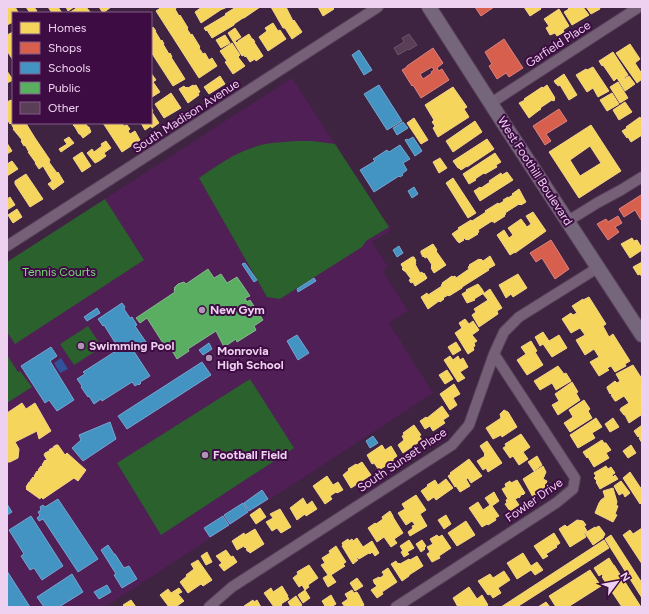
<svg xmlns="http://www.w3.org/2000/svg" width="649" height="614" viewBox="0 0 649 614" font-family="Figtree,sans-serif">
<style>
.built{fill:#501f56}
.green{fill:#2a612c}
.water{fill:#32519b}
.homes{fill:#f6d55c;stroke:#f4d488;fill-rule:evenodd}
.shops{fill:#d6604d;stroke:#dd827e;fill-rule:evenodd}
.schools{fill:#4393c3;stroke:#76a6d0}
.public{fill:#5aae61;stroke:#86b88c}
.building{fill:#5a3e57;stroke:#6e546a}
.lines{fill:none;stroke-linecap:round;stroke-linejoin:round}
.street-casing{stroke:#58415a;stroke-width:12}
.secondary-casing{stroke:#58415a;stroke-width:16}
.street{stroke:#756077;stroke-width:10}
.secondary{stroke:#75667b;stroke-width:14}
.poi-dot{fill:#b094b3;stroke:#3d0c42;stroke-width:1.5}
.labels{text-anchor:middle;stroke-width:4;stroke-linejoin:round;paint-order:stroke}
.street-label{font-size:12px;fill:#eed1f0;stroke:#3d0c42}
.park-label{font-size:12px;fill:#77da77;stroke:#3d0c42}
.poi-label{font-size:12px;font-weight:bold;fill:#eed1f0;stroke:#3d0c42;text-anchor:start}
</style>
<rect width="100%" height="100%" fill="#3e2441"/>
<!-- built -->
<path class="built" d="M292,78L391,230L372,242L388,267L383,271L408,311L389,323L433,393L105,607H7V262Z"/>
<!-- green -->
<path class="green" d="M297,141H312L335,144L389,227L366,241L362,247L280,299L267,297L199,178C219,164 240,149 266,144C276,142 287,142 297,141Z
M105,199L144,260L15,344L7,332V262Z
M88,326L102,347L74,365L60,344Z
M7,355L18,372L20,371L32,387L7,403Z
M250,379L294,448L161,535L117,463Z"/>
<!-- water -->
<path class="water" d="M61,358L68,369L60,373L54,363Z"/>
<!-- homes -->
<path class="homes" d="M7,7H15L18,12V13H13V17L12,18L13,22L7,25Z
M26,7H34L37,11L33,13H30Z
M48,7H58L62,13H52Z
M66,7H74L68,11Z
M78,7H86L91,13H69Z
M99,7H111L103,13Z
M162,7H175L176,9H175L179,16L180,15L188,28L187,29L191,35L192,34L200,47L199,48L203,54L205,53L209,60L212,58L217,66L199,78L156,11Z
M202,7H227L223,9H222L201,23L195,12Z
M236,7H260L244,18H243L234,24V25L212,38L207,30L206,31L204,28L226,15L225,14Z
M271,7H286L293,21L294,20L302,32L292,39L285,28H283Z
M318,7H332L334,9L323,16Z
M524,7H540L541,9L530,16Z
M567,7H583L589,15L572,25L564,12L569,9Z
M586,7H599L600,9L591,14Z
M559,9L569,26L563,30L564,32L557,36L555,33L550,35L546,28L549,26L544,19Z
M273,23L278,31L280,30L286,39L268,51L259,37L267,31L265,28Z
M151,26L152,28L153,27L156,31H155L161,41L162,40L164,44H163L169,54L170,53L172,57H171L185,79L173,86L151,52Z
M235,28L241,37L235,41L237,43L238,42V41L249,34L252,39H253L255,42H254L263,56L256,61L255,59L250,62L246,56L245,57L244,55L242,56L228,33Z
M13,32V60L7,51V35Z
M225,35L230,43L221,48L216,40Z
M232,43L240,55L238,57L245,66L233,74L225,62L227,61L220,51Z
M630,44L640,59L635,63L642,74V79L637,83L616,53Z
M613,52L628,75L624,78V79L629,76L635,84L625,91L617,78L614,81L603,65L602,66L599,61Z
M593,67L609,91L598,97L593,88L587,92L576,75L586,69L587,70Z
M7,71L13,80L7,83Z
M151,73L156,80L151,83Z
M564,74L577,95L569,100L560,85L558,86L557,84H556L554,81Z
M220,76L225,84L209,94L204,87Z
M153,82L160,92L152,97L151,96V83Z
M618,82L628,98L620,103L610,87Z
M193,85V86L196,85L200,92L198,93L199,95L188,103L179,89L184,86L186,88L187,87L188,88Z
M547,85L555,98L554,99L555,100L553,101L552,100L540,108L541,109L538,111L529,118L519,103L525,100L524,99L542,87L543,88Z
M453,87L467,107L464,109L469,117L438,137L433,128L435,126L432,122L434,120L425,105Z
M171,93L181,108L164,118L155,104Z
M612,93L619,104L607,111L600,100Z
M11,100L13,102V123H26L27,125L35,138L50,160L49,162L57,173L58,172L64,182L53,190L48,184L52,181L43,166L39,169L35,163H36L28,152H29L25,145L24,146L21,141L22,140L13,129H14L11,123L10,124L7,119V102Z
M625,102L632,112L619,120L613,110Z
M151,107L153,111L152,112L159,123L152,128L151,126L145,130L141,123H151Z
M640,117L642,121V135L631,142L628,137L627,138L622,131L627,128L626,127Z
M414,118L428,140L421,144L407,123Z
M475,121L482,132L453,152L446,141Z
M73,123H85L88,127H89L91,132L83,138L80,134H79L75,127L73,125L74,124Z
M103,123H122L124,126L127,125L130,129L128,131L130,134L135,131L140,140L122,152Z
M591,125L621,171L579,198L549,152ZM590,146L601,163L580,176L570,160Z
M69,137L74,143L61,152L59,149L67,144L64,140Z
M487,139L494,149L467,167V166L461,170L459,168H458L453,161Z
M106,141L111,148L104,153L106,156L99,161L95,163L87,153L92,149L94,152L102,146L101,144Z
M7,143L12,151L7,154Z
M82,152L91,166L82,172L73,158Z
M495,153L501,162L496,165L497,167L485,174L484,173L475,179L476,180L469,184L463,174Z
M440,158L447,168L439,173L433,162Z
M12,161L18,169L7,176V164Z
M507,172L513,180L480,201L474,191L480,187L481,188L490,182L489,181L501,173L502,175Z
M26,174L43,199L30,207L15,184V181Z
M453,178L476,213L468,218L446,183Z
M519,189L526,202L521,205V204L520,205L519,204L505,213L506,214L504,215L505,216L494,223V221L492,222V221L478,230L479,232L477,233L478,234L468,240L467,239L466,240L465,238L463,239L464,240L459,243V242H458L452,234L459,229L458,228L471,220L472,221L486,212L485,211L498,203L499,204L504,201L503,200L508,197V198L513,195L512,194Z
M10,197L15,205L7,210V199Z
M17,209L22,217L13,223L8,215Z
M533,212L544,228L546,231L515,253V252L510,255L497,235L504,230L509,238L513,235L508,228L521,219L527,227L531,224L526,216Z
M632,238L634,241L637,240L642,248V250L630,258L621,244Z
M433,244L437,250L436,251L446,265L434,273L431,268L432,267L431,266L432,265L427,257L425,258L424,256L423,257L421,253V251Z
M490,256L495,265L488,269L489,270L462,287V288L449,296L448,295L443,298L444,299L440,302L439,301L428,309L421,297L427,293L428,295L442,286L441,285L443,284L442,283L452,276L453,277L455,276L456,278L469,269L468,267L470,266L469,265L479,259L480,260L481,259L483,261Z
M412,257H414L416,261L415,262L416,264H415L420,273L422,272L423,274L424,273L427,278L426,279L415,286L413,282L411,283L409,280L411,279L405,271H404L402,269L403,268L401,264Z
M642,262V277L640,274L638,275L633,267Z
M518,274L527,288L513,297L511,294L506,298L499,285Z
M478,284L482,289L484,293L474,299L475,300L467,303L462,294L467,291L466,290Z
M490,289L502,308L497,311L498,314L479,327L472,315L476,312L474,309L488,300L483,294Z
M589,297L606,324L603,326L609,337L613,334L630,361L625,364L626,366L615,372L611,366L607,368L609,370L599,376L590,362L599,357L594,349L585,355L576,340L585,335L580,328L571,333L562,319L571,313L573,315L577,313L572,306L583,299V300Z
M465,319L469,324L473,321L479,330L472,335L477,341L474,343L475,346L473,347L474,350L468,354L455,333L462,328L459,323Z
M543,332L549,341L559,335L567,348L552,357L543,344L540,346L535,337Z
M531,341L537,351L535,352L543,365L527,375L517,360L526,354L521,347Z
M456,342L461,350L453,355L448,347Z
M450,356L453,360L458,356L460,360L463,358L468,367L460,372L465,378L458,382L444,360Z
M633,365L642,379V416L641,415L629,423L625,415H624L620,410L621,408L629,403L624,396L616,401H615L611,395H612L611,393L610,394L607,388V387L615,381L617,383L620,381L616,374Z
M558,366L564,374L566,373L571,381L556,390L552,383L540,390L534,381Z
M447,370L453,379L445,384L439,375Z
M572,382L578,392L576,393L580,400L558,415L552,405L559,401L555,394Z
M454,384L460,394L453,398L457,405L450,410L440,394Z
M584,400L590,409L588,411L592,418L570,432L564,423L573,417L569,410Z
M22,403L26,409L35,403L51,431L39,439L37,431L15,442L19,449L18,458L10,462H7V413Z
M442,406L449,416L443,420L445,423L433,431L430,426L425,429L420,421L426,417L427,418Z
M504,410L508,412L517,427L502,437L501,435L493,439L486,428L501,418L500,414Z
M596,418L602,427L592,433L595,438L578,448L570,435Z
M613,418L619,427L610,432L605,424Z
M414,425L421,435L419,436L422,440L403,453L398,445L404,440L402,436L404,435L403,433Z
M642,425V443L639,438H640L639,436L638,437L634,431Z
M521,434L530,447L523,452L528,459L519,465L513,456L510,458L503,448L506,446L505,444Z
M602,440L604,443H606L611,450L606,453L609,458L594,467L588,457L587,458L583,452Z
M487,441L502,463L488,472L486,468L483,470L477,461L485,456L484,455L485,454L480,446Z
M56,445H58L65,455L67,453L86,470L78,481L74,478L43,499L41,497L40,499L26,489L27,488L26,487L29,482H31L30,481L33,477L34,478L35,477L34,476L37,471L38,472L39,471L38,470L41,466L42,467L43,466L42,465L45,460L46,461L47,460L44,455L45,453L51,450H49L52,448H54L55,447H53Z
M382,445L385,450L391,446L397,456L393,459V461L379,470L374,463L372,464L367,455Z
M631,445L636,453L628,458L623,451Z
M537,456L542,465L534,471L528,462Z
M469,459L482,476L471,483L468,478L466,479L470,486L460,492L456,486L455,487L448,476L451,474L450,473Z
M362,462L371,475L351,488L343,475L349,470L348,469L356,464L357,465Z
M543,466L546,472L543,479L547,481L544,489L541,488L539,490L541,492L533,497L523,479Z
M606,466L608,469L611,467L615,473L612,475L613,477L615,475L618,479L600,489L596,482L597,481L594,478L596,476L594,473Z
M630,472L642,490V502L640,504L623,478Z
M327,476L333,485L338,482L343,490L337,493L336,492L330,496L332,499L325,504L313,486Z
M446,479L453,488L436,500L434,497L428,501L421,491L428,486L427,485L435,480L438,485Z
M517,480L525,493L523,495L522,494L519,498V497L515,499L519,505L510,511L505,504L507,503L506,500L508,499L502,489L506,487L505,484L510,481L511,483Z
M621,481L630,493L625,497L623,493L619,495L614,486Z
M613,488L617,502L616,505L618,506L615,514L617,515L613,522L595,513L599,503L601,500L605,497L603,491Z
M494,492L499,501L492,506L499,516L495,518L496,520L488,525L487,524L482,527L469,508L478,502L483,510L490,505L485,498Z
M416,495L426,510L420,514L427,526L410,536L408,532L413,528L412,526L415,525L412,521L406,525L398,513L405,509L402,504Z
M303,498L307,505L312,501L317,509L306,516L305,514L297,520L290,508Z
M260,508L266,517L256,524L250,515Z
M280,509L291,527L281,533L277,528L272,531L266,522L273,518L270,514Z
M390,511L393,516V517L403,533L394,539L397,543L391,547L384,537L377,542L368,528L375,523L376,524L383,519L382,517Z
M446,515L451,524L444,529L438,520Z
M577,520L583,521L586,525L584,526L587,531L584,533L586,537L570,547L559,529L565,525L567,527Z
M466,521L475,535L457,546L448,533Z
M599,526L605,534L603,538L593,545L585,533L595,527V528Z
M642,528V564L623,535L630,530L633,534Z
M255,529L264,544L250,553L248,551H247L246,547L245,548L244,546L237,550L232,541L244,533L245,535Z
M554,533L560,543L556,546L557,547L546,554L548,556L543,559L534,546Z
M437,535L439,537L442,535L451,548L439,556L440,558L432,562L427,554L430,552L427,547L433,544L430,539Z
M611,535L642,583V598L605,539Z
M357,538L363,547L372,541L379,553L375,556L372,552L370,554L369,553L359,559L357,557H356L358,560L353,564L342,546L343,545L342,543L348,539L349,541L352,539L353,541Z
M409,540L414,548L407,552L409,554L404,557L401,552L403,551L400,546Z
M422,540L426,546L424,548L425,549L421,552L416,544Z
M604,540L609,548L517,607H501Z
M336,546L346,562L343,564L345,566L331,575L336,582L328,587L323,578L328,575L321,565L325,563L322,558L330,553L329,551Z
M226,550L231,557L233,556L237,562L224,571L219,565L222,563L216,556Z
M207,552L212,562L206,565L201,556Z
M523,553L531,566L537,562L543,570L535,575L531,570L517,579L507,563Z
M417,556L423,566L409,575V576L402,581L391,564L396,561L398,564L399,563L400,564L409,559L410,560Z
M609,558L614,566V565L641,607H622L602,577L603,576L602,574L599,576L594,568Z
M198,560L212,580L203,586L201,584L188,593L180,582L187,576L186,575L194,569L191,564Z
M309,565L318,578L308,585L309,587L305,590L302,585L299,587L293,578L298,574L297,572Z
M388,568L397,582L382,592L383,594L377,598L371,590L377,586L374,583V582L373,580L379,577L380,578L384,575L382,572Z
M590,570L601,586L568,607H556L549,596Z
M504,571L510,580L498,588L501,593L493,598L490,594L488,595L478,581L490,574L493,578Z
M357,578L363,586L355,591L350,583Z
M282,586L288,596H287L289,599L281,604L282,605L279,607H274L264,593L271,588L273,592Z
M469,587L477,599L482,595L488,605L485,607H468L467,605L464,607H458L453,598Z
M179,588L182,592L178,594L184,601L177,606L178,607H169L160,595L168,589L171,593Z
M305,590L310,598L303,603L298,595Z
M352,590L354,593L357,592L359,595L364,605L362,607H345L342,603L348,599L345,594Z
M331,595L336,604L331,607H325L324,606H325L322,601Z
M296,596L302,605L299,607H291L288,602Z
M131,600L136,607H125L123,605Z
M253,600L254,602L257,600L261,607H244V606Z
M546,602L550,607H538Z"/>
<!-- shops -->
<path class="shops" d="M475,7H494L481,16Z
M504,39L523,68L509,77L506,73L497,79L489,66L492,64L485,52Z
M433,48L443,63L437,68L439,71L442,69L449,80L421,98L413,85L412,86L402,70L407,67V66ZM432,67L434,70L431,72L432,73L423,79L420,74Z
M559,109L567,121L546,134L551,141L545,145L533,126Z
M641,195L642,197V220H641L635,210L624,217L619,209Z
M618,216L622,223L615,227L619,232L608,240L597,224L606,219L608,222Z
M551,240L569,269L555,279L542,258L536,262L530,253Z"/>
<!-- schools -->
<path class="schools" d="M359,50L372,70L364,75L352,55Z
M379,85L402,121L387,130L364,94Z
M403,122L408,128L397,135L393,128Z
M413,137L422,151L415,156L405,140L407,139L408,140Z
M400,145L410,159L403,163L407,170L402,174L403,175L400,177L399,176L374,192L360,170L375,161L373,159L387,150L389,152Z
M414,187L418,194L412,198L408,191Z
M399,246L403,253L397,257L393,250Z
M245,263L257,280L254,282L242,264Z
M314,278L316,281L298,292L297,289Z
M122,303L125,307L124,309L130,318L132,317L137,325L135,326L146,342L133,350L150,376L140,382L141,383L139,385L138,384L135,386L132,382L102,401L101,399L94,404L89,396L88,397L81,387L82,386L77,379L85,374L83,372L119,349L104,325L103,326L98,319Z
M97,308L100,313L87,321L84,317Z
M297,335L309,353L298,360L287,341Z
M209,343L212,349L203,355L199,350Z
M51,347L57,356L50,361L74,400L57,411L49,400L45,403L21,366Z
M202,362L211,375L127,429L118,416Z
M110,422L116,439L83,461L72,448L81,440L79,435Z
M373,436L378,443L370,448L366,441Z
M262,490L268,499L249,511L244,503Z
M58,499L98,559L78,572L43,519L39,521L37,518L40,515L38,512L41,510L40,507L43,505L45,507Z
M243,503L248,512L230,524L224,515Z
M7,504L12,512L7,515Z
M31,516L63,566L42,580L34,568L30,570L21,556L24,554L9,530Z
M223,516L229,525L210,537L204,528Z
M108,545L114,554H115L124,568L129,566L137,579L122,588L114,575L116,574L101,550Z
M7,571L30,607H7Z
M72,574L83,592L59,607H44L37,597Z
M107,585L111,592L99,599L94,592Z"/>
<!-- public -->
<path class="public" d="M208,269L214,278L221,274L227,283L237,277L250,296L245,298L247,302L250,300L263,320L254,326L256,330L237,342L236,339L224,347L216,331L188,349L189,351L177,359L171,349L168,351L147,318L140,323L136,318L175,292L174,290L175,289L174,288L178,284L184,282L186,284Z"/>
<!-- building -->
<path class="building" d="M409,34L417,45L409,50L408,49L398,55L394,48L404,42L402,38Z"/>
<g class="lines">
<defs>
<path id="street" d="M491,103L639,7
M568,221L597,203L621,190L642,177
M7,246L378,7
M209,607L232,587L452,445L469,425L494,354L504,332L519,317L599,267
M396,607L556,503L573,489L575,478L494,354"/>
<path id="secondary" d="M429,7L504,124L642,335"/>
</defs>
<!-- street casing -->
<use href="#street" class="street-casing"/>
<!-- secondary casing -->
<use href="#secondary" class="secondary-casing"/>
<!-- street -->
<use href="#street" class="street"/>
<!-- secondary -->
<use href="#secondary" class="secondary"/>
</g>
<!-- markers -->
<g class="poi-dot">
<circle cx="202" cy="310" r="4"/>
<circle cx="81" cy="346" r="4"/>
<circle cx="209" cy="358" r="4"/>
<circle cx="205" cy="455" r="4"/>
</g>
<g class="labels">
<!-- street labels -->
<g class="street-label">
<text transform="translate(558 44) rotate(-33)" y="4">Garfield Place</text>
<text transform="translate(186 116) rotate(-33)" y="4">South Madison Avenue</text>
<text transform="translate(535 171) rotate(57)" y="4">West Foothill Boulevard</text>
<text transform="translate(402 460) rotate(-34)" y="4">South Sunset Place</text>
<text transform="translate(534 500) rotate(-35)" y="4">Fowler Drive</text>
</g>
<!-- park labels -->
<g class="park-label">
<text x="59" y="276">Tennis Courts</text>
</g>
<!-- poi labels -->
<g class="poi-label">
<text x="210" y="314">New Gym</text>
<text x="89" y="350">Swimming Pool</text>
<text x="217" y="355">Monrovia<tspan x="217" dy="14">High School</tspan></text>
<text x="213" y="459">Football Field</text>
</g>
</g>
<!-- border -->
<rect width="649" height="614" fill="none" stroke="#eed1f0" stroke-width="16"/>
<!-- legend -->
<rect x="12" y="12" width="140" height="112" fill="#3d0c42" stroke="#845b88"/>
<rect x="20" y="22" width="20" height="12" fill="#f6d55c" stroke="#845b88"/>
<text x="48" y="32" font-size="12" fill="#eed1f0">Homes</text>
<rect x="20" y="42" width="20" height="12" fill="#d6604d" stroke="#845b88"/>
<text x="48" y="52" font-size="12" fill="#eed1f0">Shops</text>
<rect x="20" y="62" width="20" height="12" fill="#4393c3" stroke="#845b88"/>
<text x="48" y="72" font-size="12" fill="#eed1f0">Schools</text>
<rect x="20" y="82" width="20" height="12" fill="#5aae61" stroke="#845b88"/>
<text x="48" y="92" font-size="12" fill="#eed1f0">Public</text>
<rect x="20" y="102" width="20" height="12" fill="#5a3e57" stroke="#845b88"/>
<text x="48" y="112" font-size="12" fill="#eed1f0">Other</text>
<!-- north arrow -->
<g transform="translate(617 582) rotate(58)" stroke="#3d0c42" stroke-width="3" paint-order="stroke">
<path d="M0-3L7 15L0 10L-7 15Z" fill="#eed1f0"/>
<text y="-6" font-size="11" font-weight="bold" text-anchor="middle" fill="#eed1f0">N</text>
</g>
</svg>
